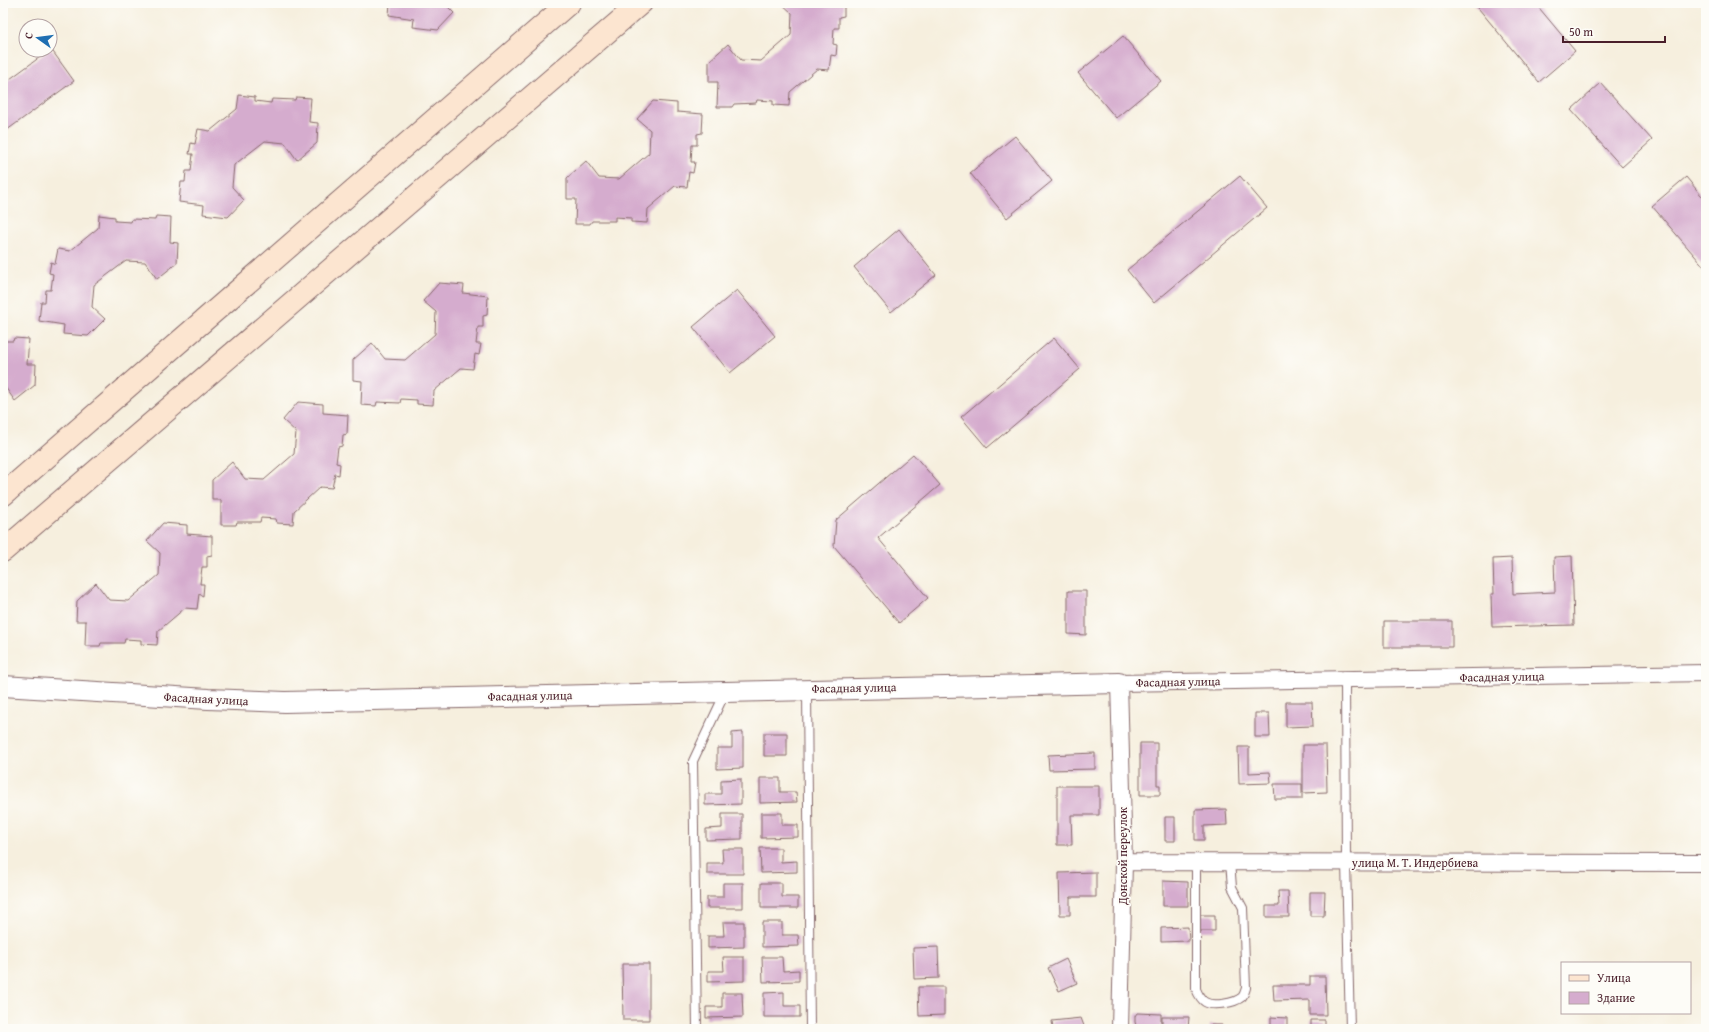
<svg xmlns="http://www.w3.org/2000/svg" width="1709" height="1032" viewBox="0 0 1709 1032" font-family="'Gentium Book Plus',serif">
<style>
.building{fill:#d5acce}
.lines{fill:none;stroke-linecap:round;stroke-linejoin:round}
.service-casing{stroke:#86686a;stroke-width:10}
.minor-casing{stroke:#86686a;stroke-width:18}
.tertiary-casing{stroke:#86686a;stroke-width:22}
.secondary-casing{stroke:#86686a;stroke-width:24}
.service{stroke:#fff;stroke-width:8}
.minor{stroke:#fff;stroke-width:16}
.tertiary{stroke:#fff;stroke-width:20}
.secondary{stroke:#fce5d0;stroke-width:22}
.labels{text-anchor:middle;stroke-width:3.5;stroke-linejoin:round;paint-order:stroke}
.street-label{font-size:12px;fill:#4a1f2b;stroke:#fdfcf7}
</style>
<rect width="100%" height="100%" fill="#fdfcf7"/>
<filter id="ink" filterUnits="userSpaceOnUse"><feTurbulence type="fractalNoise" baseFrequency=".025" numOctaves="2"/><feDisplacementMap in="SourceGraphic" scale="8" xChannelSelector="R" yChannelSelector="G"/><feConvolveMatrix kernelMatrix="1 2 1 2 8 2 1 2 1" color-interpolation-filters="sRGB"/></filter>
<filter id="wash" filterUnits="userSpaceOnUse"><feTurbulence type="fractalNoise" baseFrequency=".012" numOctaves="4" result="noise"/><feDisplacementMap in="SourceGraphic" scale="16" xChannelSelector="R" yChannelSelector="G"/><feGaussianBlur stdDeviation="0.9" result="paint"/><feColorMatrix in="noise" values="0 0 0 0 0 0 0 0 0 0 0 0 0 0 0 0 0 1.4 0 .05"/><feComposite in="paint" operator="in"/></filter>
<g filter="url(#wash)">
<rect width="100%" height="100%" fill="#f6efde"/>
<g id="blocks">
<!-- building -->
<path class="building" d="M390,3H444L454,13L438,30L413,27L414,19L389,15Z
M781,3H844V16L839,17V28H834L833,44L837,45L836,56L831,55L829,70L817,69L790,92L789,106L773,105V101L757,100L756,103L734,104L732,107H717L718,82H709V61L728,44L741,60L761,61L791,35L792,13Z
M1474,3H1535L1575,51L1539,82Z
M1123,36L1161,81L1116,118L1078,73Z
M51,49L74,81L3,133V84Z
M1601,83L1652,140L1622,167L1571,110Z
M239,95L255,97V101L271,103L272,99L295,100L296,97L311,98L309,122L318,123L317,143L297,160L285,143L265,141L234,165L232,187L244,200L228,217L203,214L204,205L179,202L181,182H185L186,171H191L193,154H189L191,143L195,144L198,129L210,131L237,109Z
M653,101L677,103V112L703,114L702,133L697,134V145H692L691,162H695L693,173L689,172L687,187L675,186L648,209L647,223L631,222V218L615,217V221H592L590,224H575L576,199H567V178L586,161L599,178L619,179L649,153L650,130L637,119Z
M1015,136L1052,181L1007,218L970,173Z
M1240,176L1267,208L1154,303L1127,270Z
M1686,177L1706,201V269L1652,206Z
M99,215L115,217V221L131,222L132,219L155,220L156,216L171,217L170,242L178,243L177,263L157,279L145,262L126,261L94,285L92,307L105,319L88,336L63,334L64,325L39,321L41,302H45L46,290H51L53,274L49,273L51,262L55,264L58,249L70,251L98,228Z
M899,229L936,275L891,312L854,267Z
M439,283L464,285L463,293L488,296L487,315L483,316V327H478L476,344H481L479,355L475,354L473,369L461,368L434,391L433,405L417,404V400L401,399L400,403L377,402L376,406L361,405L362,381L353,380V360L372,343L385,359L405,360L435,334L436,312L423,301Z
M737,290L775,336L730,373L693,327Z
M14,338L29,339L27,364H36L35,385L15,401L3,384V341H13Z
M1054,338L1080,369L987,448L961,417Z
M298,402L323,404V413L348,415L347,434L343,435L342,446L338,447L336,463L340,464L339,475L335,474L332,488L320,487L294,511L293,524L277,523L276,519L261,518L260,522H237L236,525H221V500H212V480L232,462L245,479L264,480L294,454L296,432L283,420Z
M913,454L940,485L878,538L928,598L899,623L834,546L836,520Z
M163,523L187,525V534L212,536V555L207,556V567H202L200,584H204L203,596L199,594L197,609L185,608L158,631L157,645L141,644V640L125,639L124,643H101L100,646H85L86,621H76L77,601L96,583L109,600L128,601L159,575L160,553L147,541Z
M1572,556L1574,625L1492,627L1491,594H1494L1493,559L1512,558L1513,594L1555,592L1554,557Z
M1068,591H1086V635L1068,634Z
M1384,621H1452V647H1384Z
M1286,702H1312L1313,726L1286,727Z
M1255,713H1269L1270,737H1255Z
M743,732V768L717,769V748H732V733Z
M764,733H787V756H764Z
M1140,743H1157V785H1160V795H1140Z
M1303,745H1326L1327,792L1303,793Z
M1238,747H1249V773L1270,772L1271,783L1239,784Z
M1095,753V769L1049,770L1048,755Z
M760,778H780V792H796L797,802L760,803Z
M741,779V804L705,805V794H721V780Z
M1274,784H1302V799H1275Z
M1057,786H1099V815H1071L1072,845H1057Z
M1226,809L1227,825L1204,826V840H1195V810Z
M761,813H782V825H798V837L761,838Z
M722,814H742V839L706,840V829L722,828Z
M1165,817H1175V841H1165Z
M760,848H781V862L797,861V872L761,873Z
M722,849H743V874H707V863H723Z
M1096,872V897H1070V915H1060L1059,873Z
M1163,881L1188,882V906H1163Z
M723,883H743V908H707V897H723Z
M761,883H782V897H798V908H761Z
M1278,891H1288L1289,917H1266V906H1279Z
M1310,892H1325L1324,916H1310Z
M1200,915H1215V931H1200Z
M723,922H744V947L708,948V936H724Z
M762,922H782V935H798L799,946L762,947Z
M1188,927L1189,941L1161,942V928Z
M938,947L939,978L914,979L913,948Z
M723,957H744V981L708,982V971H724Z
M762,957H782L783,971L799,970V981L763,982Z
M1066,959L1077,983L1059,991L1048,968Z
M622,964H649V1020H623Z
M1310,976H1325L1326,1015H1310V1000L1274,1001L1273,985H1310Z
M918,987H944V1015L919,1016Z
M784,992V1006H800V1017H764V993Z
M722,993H742L743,1017L706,1018V1007H722Z
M1137,1013L1161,1014V1029H1137L1135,1022V1016Z
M1162,1017H1189L1188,1029H1162Z
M1271,1017L1287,1018V1029H1271Z
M1081,1018L1084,1026L1082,1029H1053L1052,1021Z
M1311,1020H1325V1029H1311Z
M1210,1025H1222V1029H1210Z"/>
</g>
</g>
<g filter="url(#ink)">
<use href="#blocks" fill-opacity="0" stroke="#86686a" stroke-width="1"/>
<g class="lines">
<defs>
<path id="service" d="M1345,680L1346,862L1350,1029
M807,690L810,1029
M1196,862V989C1198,994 1200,999 1205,1002C1213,1007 1235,1003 1242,997C1244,995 1245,991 1246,988L1243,908L1232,887L1230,862
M697,1029L693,761L725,693"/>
<path id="minor" d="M1124,862L1706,863
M1120,1029L1124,862L1119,683L1706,673"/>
<path id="tertiary" d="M3,686L208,699L285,702L1119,683"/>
<path id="secondary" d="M3,495L569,3
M3,551L641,3"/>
</defs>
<!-- service casing -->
<use href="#service" class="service-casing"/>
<!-- minor casing -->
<use href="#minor" class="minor-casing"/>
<!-- tertiary casing -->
<use href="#tertiary" class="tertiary-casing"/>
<!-- secondary casing -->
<use href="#secondary" class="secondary-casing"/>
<!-- service -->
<use href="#service" class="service"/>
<!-- minor -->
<use href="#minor" class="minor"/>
<!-- tertiary -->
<use href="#tertiary" class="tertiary"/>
<!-- secondary -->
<use href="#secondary" class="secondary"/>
</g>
</g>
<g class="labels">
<!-- street labels -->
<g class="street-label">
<text transform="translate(1502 677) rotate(-1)" y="4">Фасадная улица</text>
<text transform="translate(1178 682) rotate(-1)" y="4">Фасадная улица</text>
<text transform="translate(854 688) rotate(-1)" y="4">Фасадная улица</text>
<text transform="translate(530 696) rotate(-1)" y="4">Фасадная улица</text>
<text transform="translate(206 699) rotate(3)" y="4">Фасадная улица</text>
<text transform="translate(1123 856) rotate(-90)" y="4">Донской переулок</text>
<text x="1415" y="867">улица М. Т. Индербиева</text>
</g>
</g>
<!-- margin -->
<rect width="1709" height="1032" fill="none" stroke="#fdfcf7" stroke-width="16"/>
<!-- legend -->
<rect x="1561" y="962" width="130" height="52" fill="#fdfcf7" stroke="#b5a4a5"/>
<rect x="1569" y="975" width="20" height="6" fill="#fce5d0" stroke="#b5a4a5"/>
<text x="1597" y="982" font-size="12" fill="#4a1f2b">Улица</text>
<rect x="1569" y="992" width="20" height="12" fill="#d5acce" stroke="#b5a4a5"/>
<text x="1597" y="1002" font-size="12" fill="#4a1f2b">Здание</text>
<!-- north arrow -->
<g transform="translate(38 38) rotate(284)"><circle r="19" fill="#fdfcf7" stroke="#b5a4a5"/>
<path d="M0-3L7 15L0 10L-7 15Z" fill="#1f6fb2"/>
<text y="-6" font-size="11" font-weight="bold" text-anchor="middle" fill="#4a1f2b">С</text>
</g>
<!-- scale -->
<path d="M1563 36v6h102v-6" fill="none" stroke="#4a1f2b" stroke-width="2"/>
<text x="1569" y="36" font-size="12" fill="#4a1f2b" stroke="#fdfcf7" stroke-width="3" paint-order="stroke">50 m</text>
</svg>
